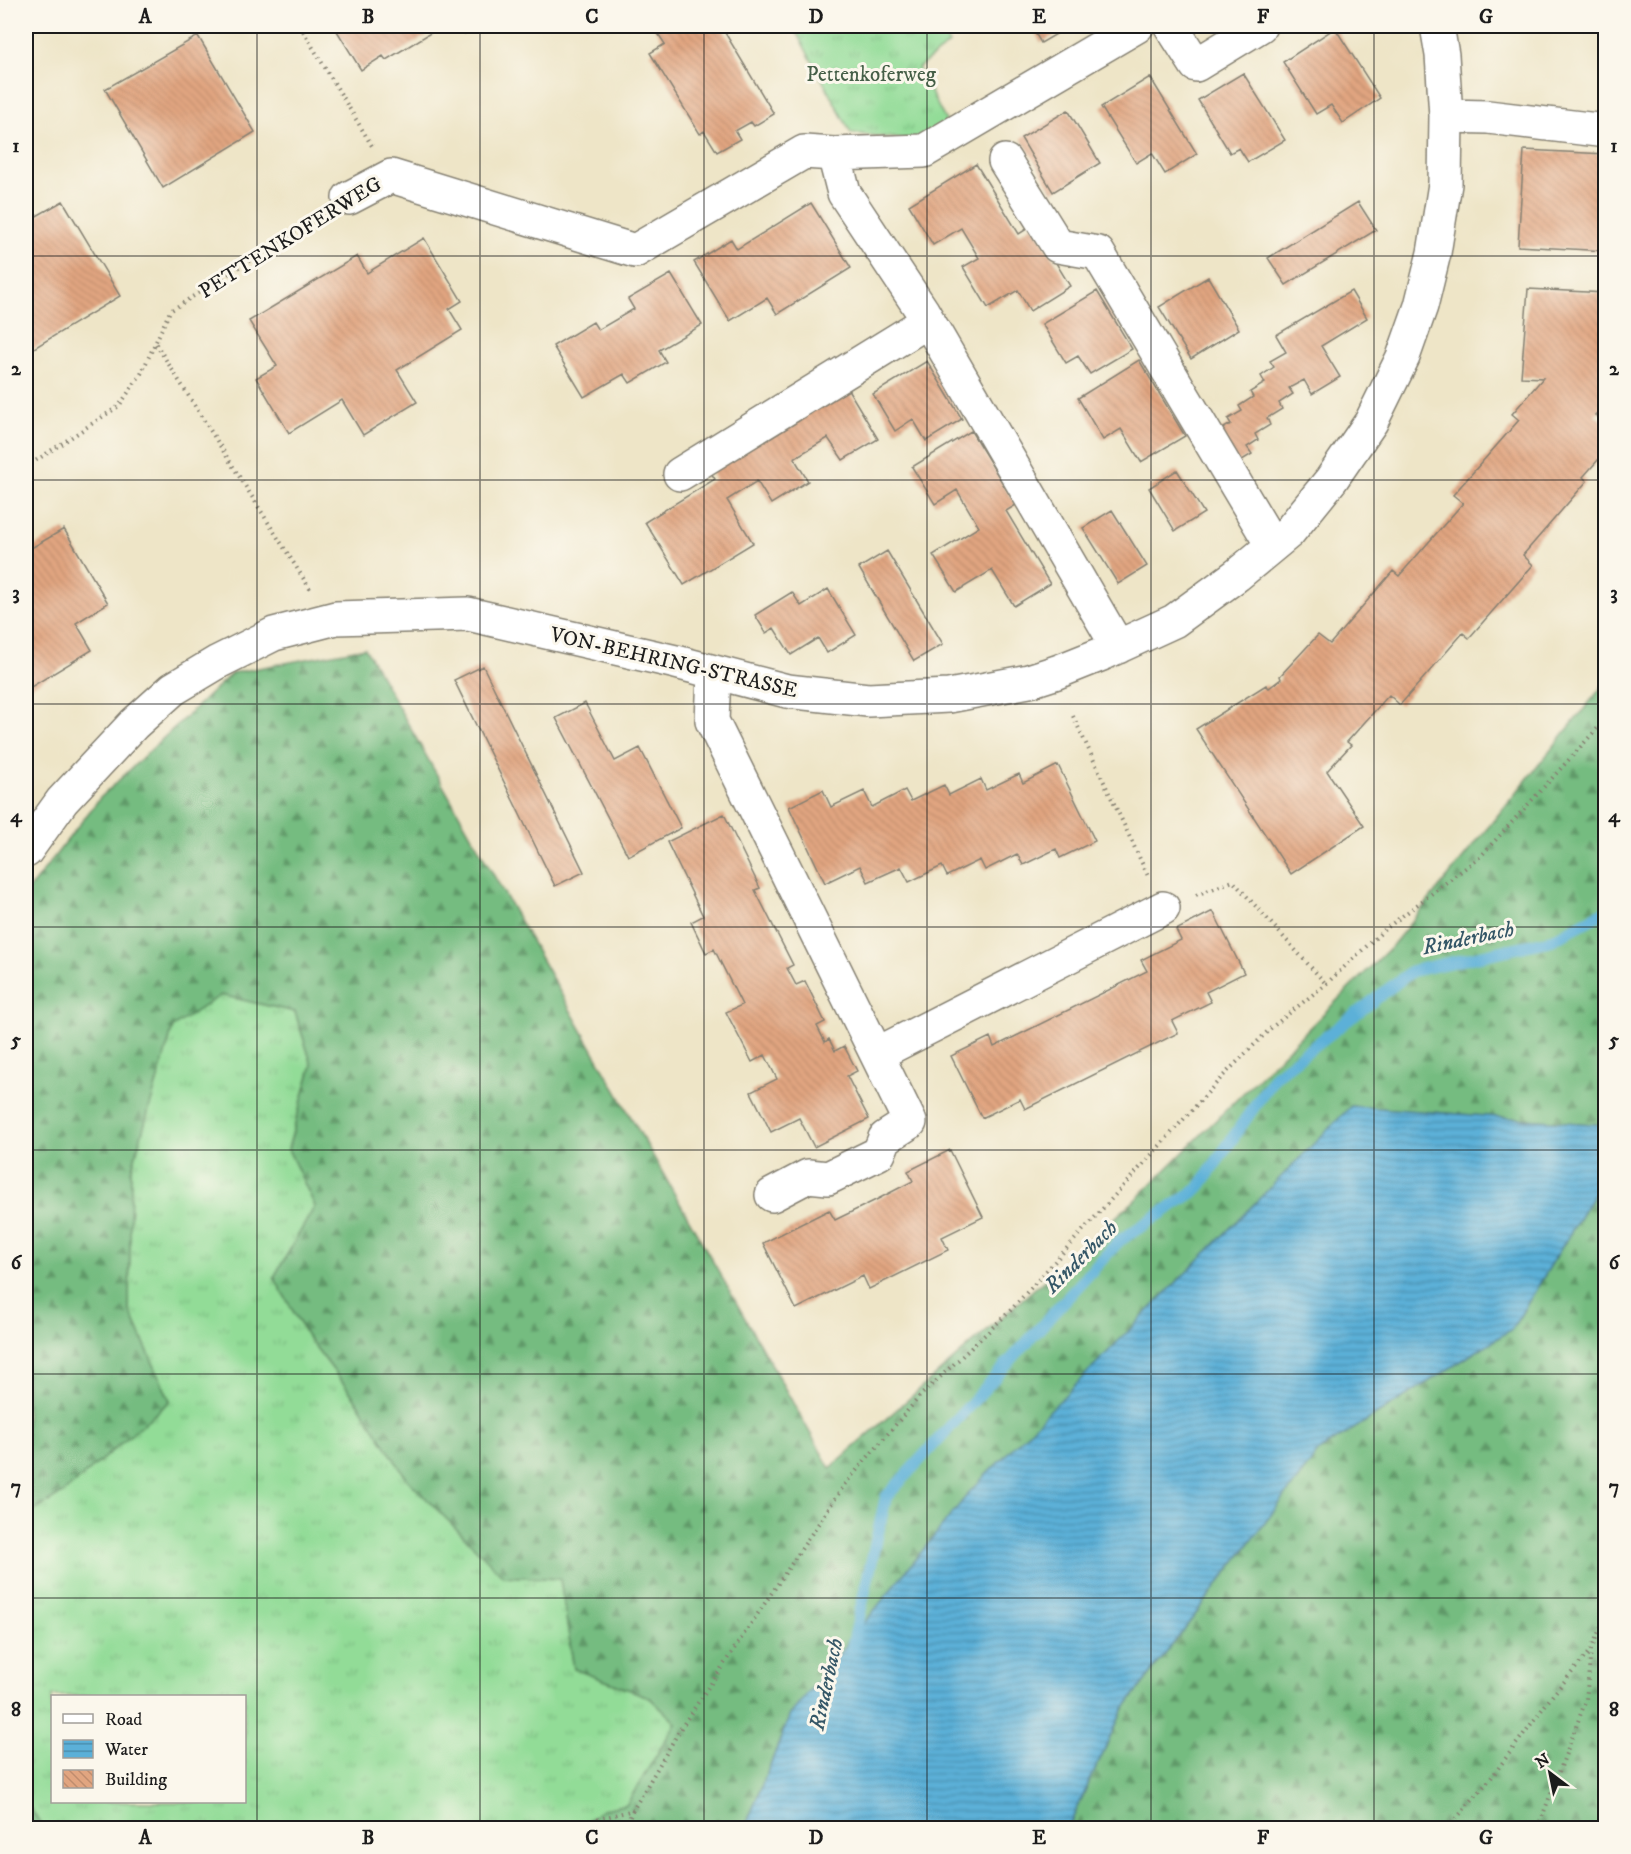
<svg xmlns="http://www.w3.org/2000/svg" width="1631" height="1854" viewBox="0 0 1631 1854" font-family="'IM FELL DW Pica',serif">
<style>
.grass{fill:url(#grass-tufts);stroke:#577c5a;stroke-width:1.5;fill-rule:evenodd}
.forest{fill:url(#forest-firs);stroke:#486c4e;stroke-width:1.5}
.water{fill:url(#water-rules);stroke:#3c667a;stroke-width:1.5}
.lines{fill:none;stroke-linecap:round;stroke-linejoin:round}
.stream{stroke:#5bb0d8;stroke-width:12}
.building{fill:url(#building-back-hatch)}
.minor-casing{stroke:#858072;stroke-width:36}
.path{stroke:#858072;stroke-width:4;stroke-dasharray:1.5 4.5;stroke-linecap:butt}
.minor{stroke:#fff;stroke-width:33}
.grid{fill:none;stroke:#1c1c1c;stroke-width:1.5;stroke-opacity:0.55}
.labels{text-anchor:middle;stroke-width:6;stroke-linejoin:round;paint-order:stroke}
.park-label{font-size:21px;fill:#455f47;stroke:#fbf7ec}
.street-label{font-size:21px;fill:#1c1c1c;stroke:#fbf7ec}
.water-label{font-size:22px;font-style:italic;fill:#355767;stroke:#fbf7ec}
.neatline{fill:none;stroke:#1c1c1c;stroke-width:2}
.grid-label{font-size:20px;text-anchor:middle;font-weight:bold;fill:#1c1c1c}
</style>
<defs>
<pattern id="grass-tufts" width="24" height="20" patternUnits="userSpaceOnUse" patternTransform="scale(1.5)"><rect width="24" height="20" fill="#92dc97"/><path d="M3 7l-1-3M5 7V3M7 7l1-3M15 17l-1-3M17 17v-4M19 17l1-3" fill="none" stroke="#7dbc82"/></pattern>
<pattern id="forest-firs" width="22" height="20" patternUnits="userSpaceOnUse" patternTransform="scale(1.5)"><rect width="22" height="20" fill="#75bc80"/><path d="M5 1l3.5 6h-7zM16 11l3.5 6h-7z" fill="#5f9868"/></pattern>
<pattern id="water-rules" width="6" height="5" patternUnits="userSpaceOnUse" patternTransform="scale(1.5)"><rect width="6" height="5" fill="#5bb0d8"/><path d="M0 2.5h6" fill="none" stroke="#4a8eae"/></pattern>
<pattern id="building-back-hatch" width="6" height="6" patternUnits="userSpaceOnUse" patternTransform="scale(1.5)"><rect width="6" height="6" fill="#e1a580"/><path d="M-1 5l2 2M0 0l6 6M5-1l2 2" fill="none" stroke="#c08d6e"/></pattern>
</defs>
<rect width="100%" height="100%" fill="#fbf7ec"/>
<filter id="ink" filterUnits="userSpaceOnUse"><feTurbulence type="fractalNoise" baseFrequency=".0167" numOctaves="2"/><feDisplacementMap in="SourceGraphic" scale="12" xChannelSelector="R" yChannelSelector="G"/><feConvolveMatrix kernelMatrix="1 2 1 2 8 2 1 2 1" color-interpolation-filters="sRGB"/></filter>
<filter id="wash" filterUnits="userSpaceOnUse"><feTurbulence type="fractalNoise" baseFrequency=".008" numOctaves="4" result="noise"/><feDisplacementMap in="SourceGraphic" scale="24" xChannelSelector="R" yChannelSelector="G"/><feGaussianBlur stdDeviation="1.35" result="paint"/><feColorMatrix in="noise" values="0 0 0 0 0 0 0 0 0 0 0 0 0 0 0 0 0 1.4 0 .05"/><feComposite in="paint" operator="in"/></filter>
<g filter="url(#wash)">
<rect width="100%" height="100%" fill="#eee5c7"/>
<!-- grass -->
<path class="grass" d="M793,26H939L949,44L918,68L948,125L920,141L851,133Z
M221,995L295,1012L312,1065L288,1149L315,1206L274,1277L307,1336L354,1397L503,1576L560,1579L574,1669L649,1697L676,1723L627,1804L601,1810L580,1828H45L26,1804V1516L63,1493L170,1401L129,1309L131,1171L173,1026ZM52,1696H244V1802H52Z"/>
<!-- forest -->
<path class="forest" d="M365,648L830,1468L1133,1202L1391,947L1605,683V1125L1351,1106L790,1715L745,1828H580L601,1810L627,1804L676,1723L649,1697L574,1669L560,1579L503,1576L407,1479L354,1397L307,1336L274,1277L315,1206L288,1149L312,1065L295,1012L221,995L173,1027L131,1171L129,1309L170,1401L63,1493L26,1516V893L100,798L232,673Z
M1605,1176V1828H1068L1123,1710L1320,1450L1512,1329Z
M26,1804L45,1828H26Z"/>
<!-- water -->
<path class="water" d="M1351,1106L1605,1125V1176L1512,1329L1320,1450L1123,1710L1068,1828H745L790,1715L972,1489Z"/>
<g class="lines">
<!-- stream -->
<path class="stream" d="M852,1648L886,1497L1119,1241L1198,1189L1275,1076L1412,971L1552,940L1606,911"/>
</g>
<g id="blocks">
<!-- building -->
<path class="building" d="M334,26H442L386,60L383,56L361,70Z
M459,26H478L464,34Z
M653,26H721L774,114L754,126L751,122L735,131L740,139L717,152L704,131L700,134L650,53L665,44Z
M1031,26H1070L1041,43Z
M1335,28L1380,98L1343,123L1331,105L1316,114L1283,62Z
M198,36L255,132L163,188L105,89Z
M1243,73L1285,140L1248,162L1239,148L1230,153L1198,100Z
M1150,77L1197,154L1165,174L1152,153L1136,163L1101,107Z
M1068,110L1100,163L1053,192L1021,138Z
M1524,150L1606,154V251L1518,246Z
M976,164L1019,234L1033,225L1070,286L1030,311L1018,290L988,308L963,267L979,258L961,228L933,245L909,205Z
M63,201L120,296L26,353V222Z
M1358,202L1376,230L1286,285L1268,258Z
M811,203L851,268L777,314L767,298L730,321L694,262L731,239L737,249Z
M424,238L462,301L449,309L462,330L397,370L417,402L363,435L342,400L289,433L256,378L277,366L249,321L357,256L367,273Z
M671,274L702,325L659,350L666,362L630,383L624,374L584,397L553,346L593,322L598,330L634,309L628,299Z
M1208,277L1239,329L1191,359L1159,307Z
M1528,289L1606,293V404L1595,415L1606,424V451L1583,477L1587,481L1523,555L1533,565L1469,638L1463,633L1400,705L1389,695L1347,742L1351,745L1327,771L1364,826L1291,874L1196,729L1266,685L1269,688L1281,679L1280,676L1318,635L1330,644L1393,571L1399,576L1463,503L1453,495L1519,420L1512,414L1543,378L1521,377Z
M1097,291L1132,349L1090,374L1078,356L1066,363L1042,324Z
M1351,291L1367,318L1321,346L1340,377L1312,394L1304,380L1289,388L1293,394L1279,403L1282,409L1267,418L1270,425L1255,434L1258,440L1247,447L1252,454L1234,465L1215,433L1231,424L1228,419L1242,411L1239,406L1253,397L1250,392L1265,383L1261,376L1274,367L1270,361L1286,352L1276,335Z
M1139,360L1185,436L1141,462L1121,429L1103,440L1078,398Z
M927,361L962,419L926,441L913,419L895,431L873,394Z
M843,381L878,439L843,460L828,438L794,458L808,481L771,504L757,481L727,500L753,543L684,585L645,522L715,479L706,465Z
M971,431L1016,505L1006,511L1050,584L1014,606L992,570L956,592L933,555L979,527L957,490L935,504L912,467Z
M1177,470L1204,513L1175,531L1149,488Z
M1112,510L1147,566L1118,584L1083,528Z
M64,529L108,603L76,623L92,650L26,690V551Z
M887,551L943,644L914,661L859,568Z
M828,589L856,635L827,653L818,638L791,655L774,628L766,633L755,615L792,592L801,606Z
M483,666L584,872L555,886L454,680Z
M585,703L615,761L640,748L681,828L628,856L556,718Z
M1058,765L1095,841L1060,858L1056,849L1023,865L1017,854L985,870L980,860L947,876L942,866L909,882L901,867L868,882L860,866L825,883L789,807L823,790L831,807L864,791L872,807L905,790L911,801L944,785L949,795L981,779L986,790L1019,774L1023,783Z
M724,814L760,888L755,890L793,965L787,968L796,985L805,981L825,1022L817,1026L825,1042L829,1039L835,1051L844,1046L857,1071L847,1076L869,1119L814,1147L799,1118L771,1132L751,1092L777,1079L765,1055L752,1062L726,1012L742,1005L714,949L706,953L691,922L703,916L667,842Z
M1213,911L1244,973L1206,992L1211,1002L1172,1021L1178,1033L1025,1109L1020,1099L982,1118L951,1056L990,1037L994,1047L1147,971L1141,960L1181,940L1176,930Z
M950,1150L983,1217L942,1237L948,1250L869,1289L863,1276L796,1309L763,1243L829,1210L835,1220L876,1200L913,1181L908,1171Z"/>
</g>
</g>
<g filter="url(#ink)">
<use href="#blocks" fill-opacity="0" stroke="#858072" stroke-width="1.5"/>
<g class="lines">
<defs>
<path id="minor" d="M1171,26L1196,65L1260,26
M1446,116L1488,117L1606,131
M834,154L844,193L923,312L1118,647
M1005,161L1058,246L1098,253L1272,545
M349,198L391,176L635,251L804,152L834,154L924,151L1137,26
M680,474L928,321
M714,674L712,721L910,1122L885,1138L879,1153L828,1178L808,1176L772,1195
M26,851L62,801L134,724L173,689L218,662L274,634L336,618L468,614L676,662L787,691L868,700L949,696L1029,681L1057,672L1102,654L1174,621L1237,575L1289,532L1331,480L1371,422L1403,357L1421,306L1434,253L1445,184L1446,116L1442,55L1437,26
M877,1054L1163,908"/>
</defs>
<!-- minor casing -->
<use href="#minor" class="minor-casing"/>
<!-- path -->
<path class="path" d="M300,26L372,146
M156,344L310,589
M26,467L119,406L141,374L170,311L320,216
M1073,716L1148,876
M1196,895L1233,881L1326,984
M589,1828L599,1819L633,1810
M625,1828L633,1810L681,1728L845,1484L920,1396L1009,1312L1222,1077L1272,1027L1326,984L1384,930L1481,856L1606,719
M1448,1828L1491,1778L1552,1696L1591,1650L1606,1615
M1538,1828L1586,1700L1591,1650"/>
<!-- minor -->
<use href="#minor" class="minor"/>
</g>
</g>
<!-- grid -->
<path class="grid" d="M257,26V1828M480,26V1828M704,26V1828M927,26V1828M1151,26V1828M1374,26V1828M26,256H1606M26,480H1606M26,704H1606M26,927H1606M26,1150H1606M26,1374H1606M26,1598H1606"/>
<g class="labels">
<!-- park labels -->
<g class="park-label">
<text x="871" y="81">Pettenkoferweg</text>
</g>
<!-- street labels -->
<g class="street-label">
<text transform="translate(290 237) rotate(-32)" y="7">PETTENKOFERWEG</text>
<text transform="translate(674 662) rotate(13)" y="7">VON-BEHRING-STRASSE</text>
</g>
<!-- water labels -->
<g class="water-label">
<text transform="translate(1468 937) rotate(-12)" y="8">Rinderbach</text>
<text transform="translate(1080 1256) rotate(-45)" y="8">Rinderbach</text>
<text transform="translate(825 1684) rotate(-78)" y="8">Rinderbach</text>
</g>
</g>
<!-- margin -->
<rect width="1631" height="1854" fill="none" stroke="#fbf7ec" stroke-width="66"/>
<!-- legend -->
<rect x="51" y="1695" width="195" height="108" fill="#fbf7ec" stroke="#a29f99" stroke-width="1.5"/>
<rect x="63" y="1714" width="30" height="9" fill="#ffffff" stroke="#a29f99" stroke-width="1.5"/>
<text x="105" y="1725" font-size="18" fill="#1c1c1c">Road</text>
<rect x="63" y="1740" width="30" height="18" fill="url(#water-rules)" stroke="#a29f99" stroke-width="1.5"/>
<text x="105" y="1755" font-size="18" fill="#1c1c1c">Water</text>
<rect x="63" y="1770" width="30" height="18" fill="url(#building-back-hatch)" stroke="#a29f99" stroke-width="1.5"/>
<text x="105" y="1785" font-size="18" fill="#1c1c1c">Building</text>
<!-- north arrow -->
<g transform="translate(1550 1773) rotate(328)" stroke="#fbf7ec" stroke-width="4.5" paint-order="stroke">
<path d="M0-4.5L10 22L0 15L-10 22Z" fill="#1c1c1c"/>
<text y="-9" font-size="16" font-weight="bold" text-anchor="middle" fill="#1c1c1c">N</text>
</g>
<rect x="33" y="33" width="1565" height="1788" class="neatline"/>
<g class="grid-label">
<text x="145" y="23">A</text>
<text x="368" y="23">B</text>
<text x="592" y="23">C</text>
<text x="816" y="23">D</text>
<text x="1039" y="23">E</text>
<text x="1263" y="23">F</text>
<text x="1486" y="23">G</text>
<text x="16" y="152">1</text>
<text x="1614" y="152">1</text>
<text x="16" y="375">2</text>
<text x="1614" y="375">2</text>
<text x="16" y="599">3</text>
<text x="1614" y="599">3</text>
<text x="16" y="822">4</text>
<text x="1614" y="822">4</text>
<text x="16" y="1046">5</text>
<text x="1614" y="1046">5</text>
<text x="16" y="1269">6</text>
<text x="1614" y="1269">6</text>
<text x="16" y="1493">7</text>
<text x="1614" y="1493">7</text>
<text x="16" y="1716">8</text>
<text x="1614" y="1716">8</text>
<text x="145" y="1844">A</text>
<text x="368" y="1844">B</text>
<text x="592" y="1844">C</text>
<text x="816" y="1844">D</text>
<text x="1039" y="1844">E</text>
<text x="1263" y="1844">F</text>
<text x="1486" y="1844">G</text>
</g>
</svg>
